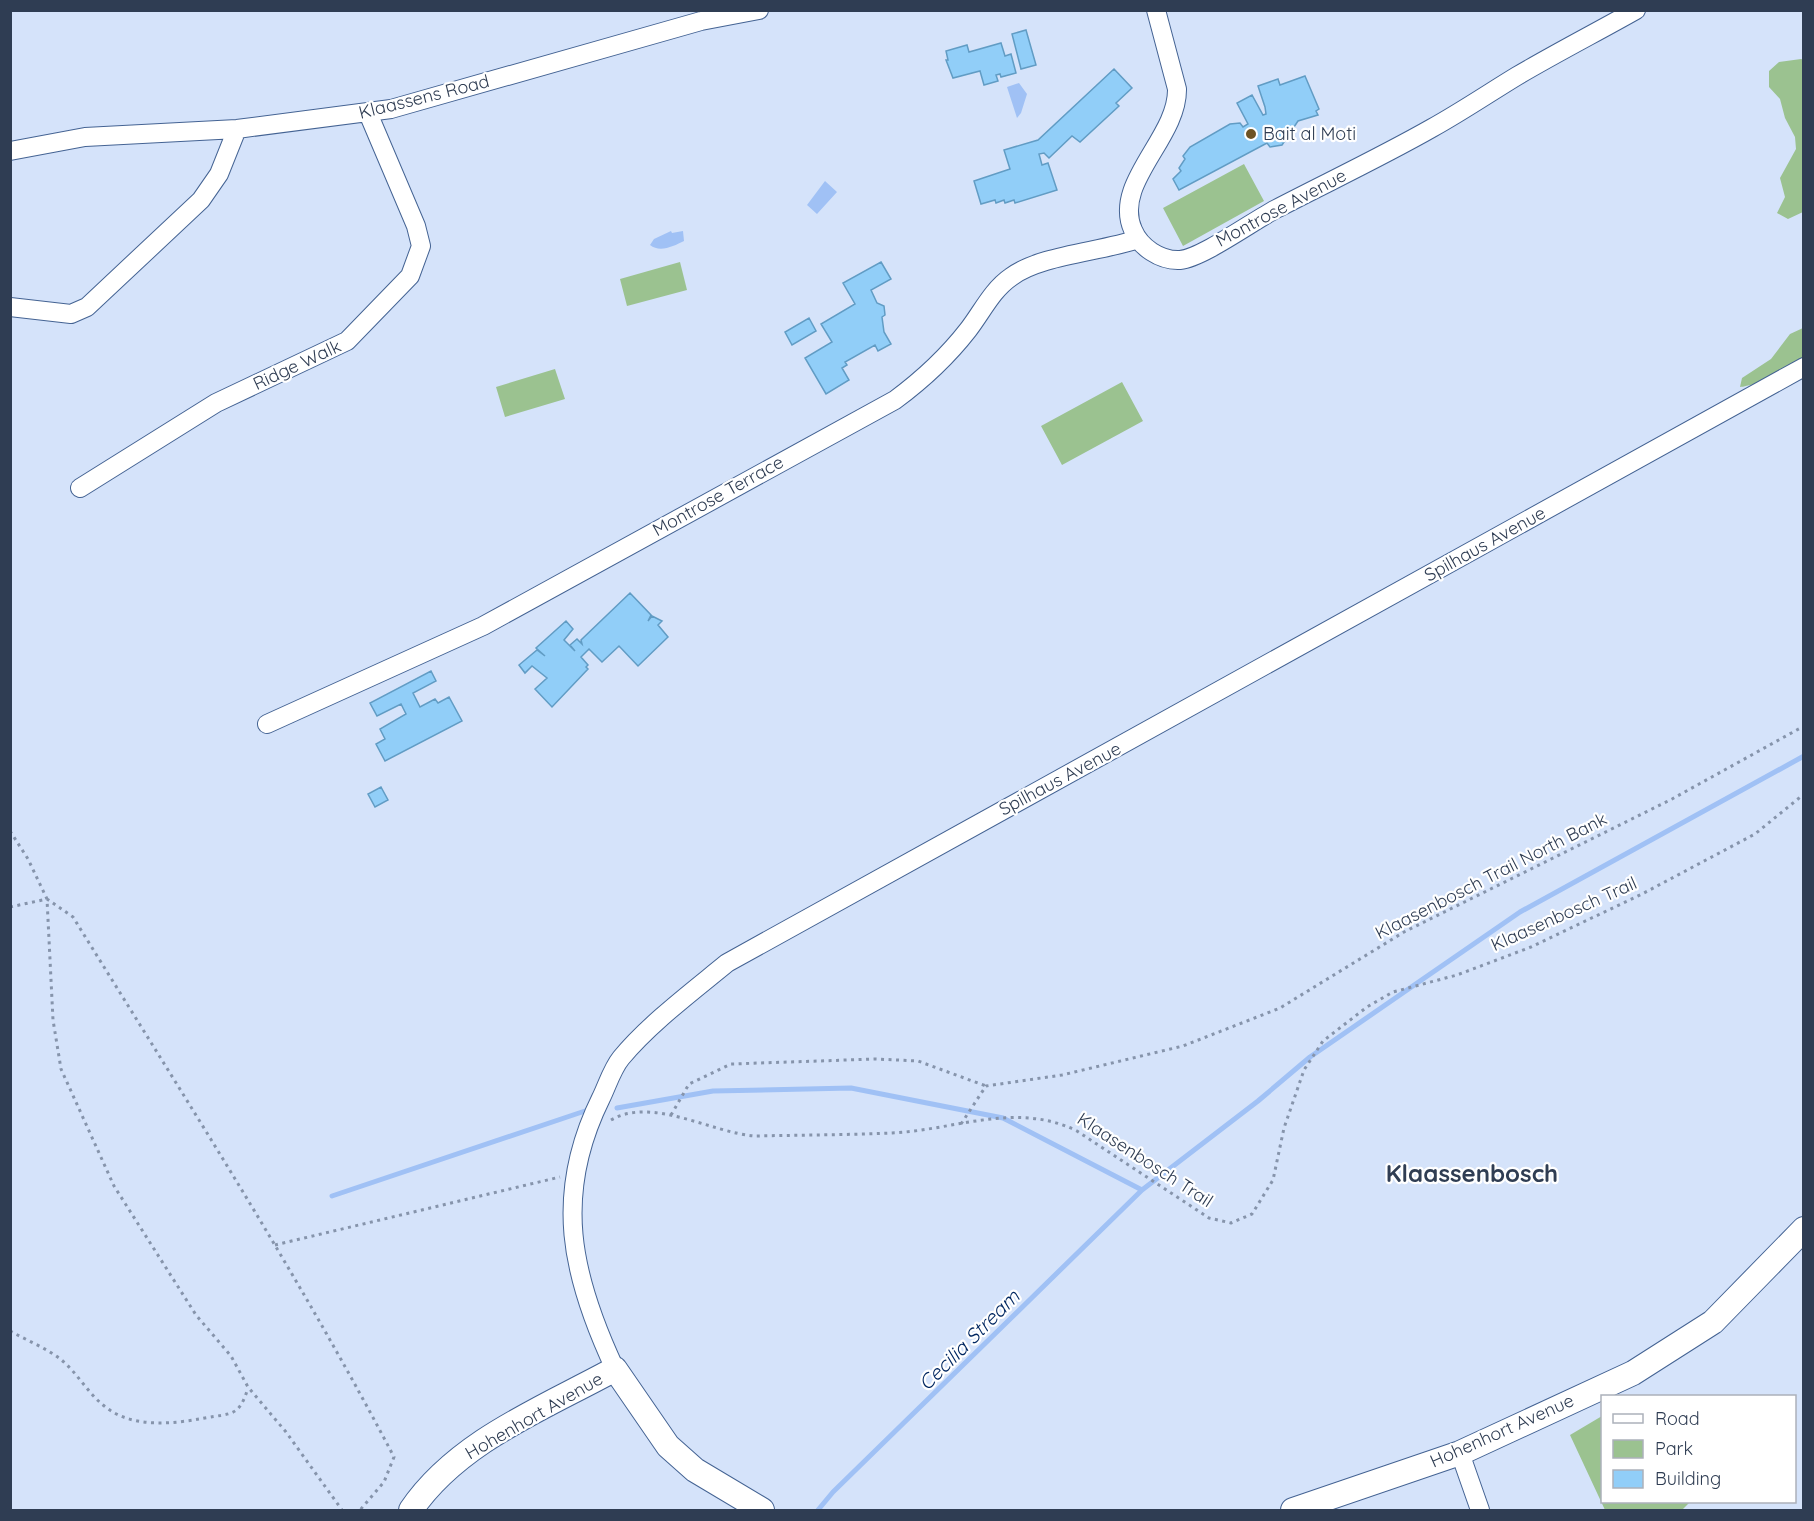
<svg xmlns="http://www.w3.org/2000/svg" width="1814" height="1521" viewBox="0 0 1814 1521" font-family="Quicksand,sans-serif">
<style>
.green{fill:#9bc290}
.water{fill:#a0c1f5}
.lines{fill:none;stroke-linecap:round;stroke-linejoin:round}
.stream{stroke:#a0c1f5;stroke-width:5}
.building{fill:#91cef8;stroke:#619cc4;stroke-width:1.5}
.street-casing{stroke:#446393;stroke-width:20}
.secondary-casing{stroke:#446393;stroke-width:26}
.path{stroke:#8694ab;stroke-width:3;stroke-dasharray:3 4.5;stroke-linecap:butt}
.street{stroke:#fff;stroke-width:18}
.secondary{stroke:#fff;stroke-width:24}
.poi-dot{fill:#6d5325;stroke:#fff;stroke-width:2}
.labels{text-anchor:middle;stroke-width:4.5;stroke-linejoin:round;paint-order:stroke}
.street-label{font-size:18px;fill:#2f3d53;stroke:#fff}
.poi-label{font-size:18px;fill:#2f3d53;stroke:#fff;text-anchor:start}
.water-label{font-size:20px;font-style:italic;fill:#002761;stroke:#fff}
.district-label{font-size:24px;font-weight:bold;fill:#2f3d53;stroke:#fff}
</style>
<rect width="100%" height="100%" fill="#d5e3fa"/>
<!-- green -->
<path class="green" d="M1801,59L1804,60L1803,212L1788,219L1777,213L1785,197L1780,178L1796,149L1795,137L1785,118L1780,99L1769,87V71L1779,62Z
M1244,164L1264,201L1183,246L1163,208Z
M680,262L687,290L627,306L620,279Z
M1803,328C1803,336 1806,349 1803,356C1798,369 1752,387 1740,387L1742,378L1771,359L1790,334Z
M555,369L565,399L505,417L496,387Z
M1122,382L1143,421L1062,465L1041,426Z
M1602,1416V1502H1690L1682,1510H1605L1570,1435Z"/>
<!-- water -->
<path class="water" d="M1019,83L1027,94L1021,113L1017,118L1007,87Z
M825,181L837,192L817,214L807,205Z
M671,231L672,233L683,231L684,241C674,246 660,253 650,245L654,239Z"/>
<g class="lines">
<!-- stream -->
<path class="stream" d="M617,1108L713,1091L851,1088L1003,1118L1142,1190L1258,1101L1310,1057L1520,912L1804,756
M332,1196L585,1111
M818,1510L833,1492L1142,1190"/>
</g>
<!-- building -->
<path class="building" d="M1026,30L1036,65L1021,69L1012,34Z
M1001,43L1005,56L1011,54L1016,73L1001,77L1000,74L996,75L998,81L984,85L980,71L953,78L946,60H948L946,51L967,45L969,52Z
M1114,69L1132,88L1116,103L1119,106L1080,142L1072,136L1049,158L1044,153L1039,154L1042,165L1048,163L1057,190L1015,203L1014,200L1005,203L1004,200L996,203L995,200L981,204L974,181L1010,169L1004,150L1038,140Z
M1305,76L1319,109L1316,111L1318,115L1298,121L1282,145L1270,147L1267,143L1179,190L1173,179L1181,171L1179,168L1185,159L1183,156L1190,147L1230,124L1240,123L1243,127L1248,124L1237,103L1252,95L1263,115L1266,114L1265,107L1258,86L1278,79L1280,85Z
M881,262L891,279L871,290L877,303L884,306L885,315L882,317L884,332L891,344L878,351L875,345L845,362L847,365L842,368L849,380L826,394L805,358L832,342L821,324L855,304L843,283Z
M809,318L816,331L792,345L785,332Z
M630,593L651,615L648,621L652,616L662,621L658,625L668,637L638,666L619,646L602,662L589,649L581,657L588,665L586,667L588,669L552,707L535,689L547,678L532,666L525,673L519,665L537,650L545,656L536,648L566,621L573,629L564,640L575,651L570,645L577,639L582,644L581,640Z
M431,671L436,681L413,693L420,707L435,699L438,703L449,697L462,721L385,761L376,744L385,739L380,729L406,714L401,704L377,716L370,703Z
M381,787L388,800L375,807L368,794Z"/>
<g class="lines">
<defs>
<path id="street" d="M1156,10L1177,89C1178,138 1112,183 1133,230C1140,247 1160,261 1180,260C1202,258 1253,221 1276,209C1328,182 1381,157 1432,128C1461,112 1489,93 1517,76C1556,53 1597,32 1636,10
M10,151L85,137L237,129L391,109L701,21L759,10
M10,307L71,314L87,307L201,200L219,174L237,129
M80,488L216,403L347,341L410,276L421,246L416,226L368,113
M267,724L483,626L895,400C922,380 947,357 968,330C982,312 992,290 1011,277C1040,255 1101,252 1138,239
M615,1369C571,1275 553,1195 601,1098C607,1086 612,1069 621,1058C649,1024 693,991 727,963L1804,367
M1460,1453L1480,1510"/>
<path id="secondary" d="M411,1510C458,1441 544,1408 615,1369L668,1446L695,1470L762,1510
M1293,1510L1460,1453L1633,1373L1713,1322L1804,1229"/>
</defs>
<!-- street casing -->
<use href="#street" class="street-casing"/>
<!-- secondary casing -->
<use href="#secondary" class="secondary-casing"/>
<!-- path -->
<path class="path" d="M10,831L28,859L47,899L53,1020L61,1069L114,1186L196,1315L231,1356L248,1387L286,1432L342,1510
M10,907L47,899L73,917C183,1095 297,1272 394,1457L384,1482L360,1510
M671,1115L689,1084L731,1064L876,1059L918,1061L986,1086
M611,1120C652,1096 712,1133 755,1136C801,1135 847,1135 892,1133C955,1130 1017,1101 1077,1131L1209,1218L1231,1223L1252,1214L1273,1180L1284,1128L1304,1070L1323,1041L1367,1007L1393,992L1457,975L1531,947L1642,894L1755,834L1804,794
M961,1124L986,1086L1062,1075L1183,1046L1280,1008L1404,932L1672,799L1804,726
M275,1245L560,1177
M10,1331C26,1340 44,1347 59,1358C76,1371 87,1392 103,1405C131,1429 172,1424 205,1418C232,1413 239,1417 248,1388"/>
<!-- street -->
<use href="#street" class="street"/>
<!-- secondary -->
<use href="#secondary" class="secondary"/>
</g>
<!-- markers -->
<circle class="poi-dot" cx="1251" cy="134" r="6"/>
<g class="labels">
<!-- street labels -->
<g class="street-label">
<text transform="translate(424 97) rotate(-14)" y="6">Klaassens Road</text>
<text transform="translate(1281 208) rotate(-28)" y="6">Montrose Avenue</text>
<text transform="translate(297 365) rotate(-25)" y="6">Ridge Walk</text>
<text transform="translate(718 496) rotate(-29)" y="6">Montrose Terrace</text>
<text transform="translate(1485 544) rotate(-29)" y="6">Spilhaus Avenue</text>
<text transform="translate(1060 779) rotate(-28)" y="6">Spilhaus Avenue</text>
<text transform="translate(1491 876) rotate(-27)" y="6">Klaasenbosch Trail North Bank</text>
<text transform="translate(1564 914) rotate(-24)" y="6">Klaasenbosch Trail</text>
<text transform="translate(1145 1160) rotate(33)" y="6">Klaasenbosch Trail</text>
<text transform="translate(534 1416) rotate(-30)" y="6">Hohenhort Avenue</text>
<text transform="translate(1502 1431) rotate(-24)" y="6">Hohenhort Avenue</text>
</g>
<!-- poi labels -->
<g class="poi-label">
<text x="1263" y="140">Bait al Moti</text>
</g>
<!-- water labels -->
<g class="water-label">
<text transform="translate(969 1340) rotate(-45)" y="7">Cecilia Stream</text>
</g>
<!-- district labels -->
<g class="district-label">
<text x="1472" y="1182">Klaassenbosch</text>
</g>
</g>
<!-- border -->
<rect width="1814" height="1521" fill="none" stroke="#2f3d53" stroke-width="24"/>
<!-- legend -->
<rect x="1601" y="1395" width="195" height="108" fill="#ffffff" stroke="#acb1ba" stroke-width="1.5"/>
<rect x="1613" y="1414" width="30" height="9" fill="#ffffff" stroke="#acb1ba" stroke-width="1.5"/>
<text x="1655" y="1425" font-size="18" fill="#2f3d53">Road</text>
<rect x="1613" y="1440" width="30" height="18" fill="#9bc290" stroke="#acb1ba" stroke-width="1.5"/>
<text x="1655" y="1455" font-size="18" fill="#2f3d53">Park</text>
<rect x="1613" y="1470" width="30" height="18" fill="#91cef8" stroke="#acb1ba" stroke-width="1.5"/>
<text x="1655" y="1485" font-size="18" fill="#2f3d53">Building</text>
</svg>
